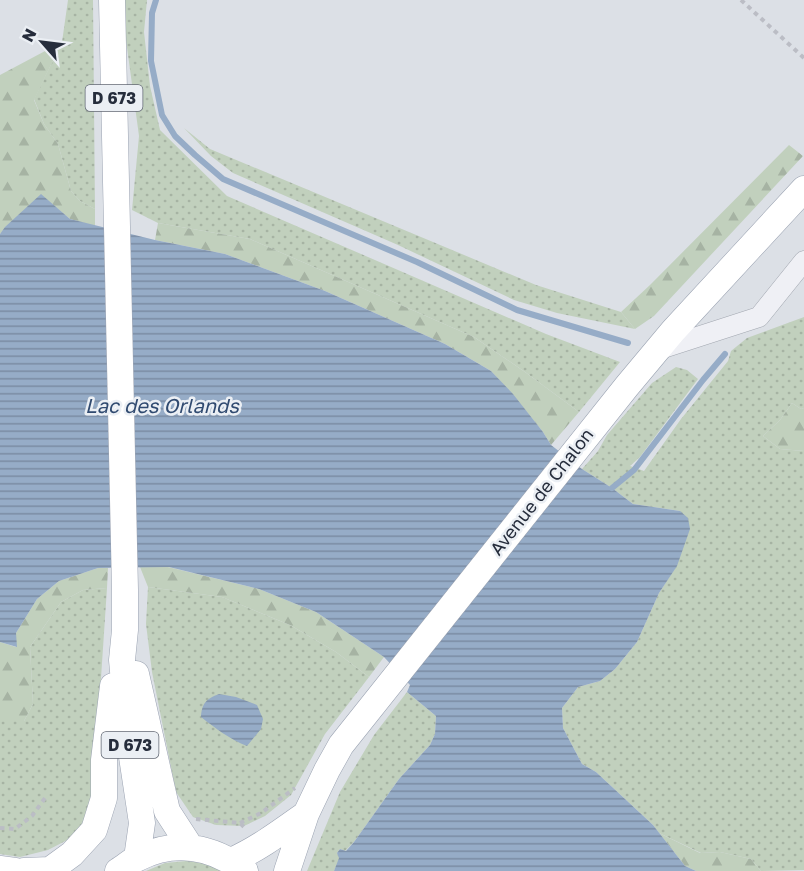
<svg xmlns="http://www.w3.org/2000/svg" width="804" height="871" viewBox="0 0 804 871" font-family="'Golos Text',sans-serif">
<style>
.grass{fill:url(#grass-dots)}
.forest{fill:url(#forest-firs)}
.water{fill:url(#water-rules)}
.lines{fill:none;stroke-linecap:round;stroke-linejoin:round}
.stream{stroke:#96acc7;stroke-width:6}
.minor-casing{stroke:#a2a7b0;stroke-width:21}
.major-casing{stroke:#9ba3b2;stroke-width:27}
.path{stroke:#bbbdc5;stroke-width:4;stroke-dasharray:4.5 4.5;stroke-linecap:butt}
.minor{stroke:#eff0f5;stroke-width:20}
.major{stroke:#fff;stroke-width:26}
.labels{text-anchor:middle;stroke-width:5;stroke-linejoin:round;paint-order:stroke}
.shield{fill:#ebeff4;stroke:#616773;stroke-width:1.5}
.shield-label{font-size:16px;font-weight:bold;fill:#262d3c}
.street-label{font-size:18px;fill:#262d3c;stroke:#ebeff4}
.water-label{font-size:20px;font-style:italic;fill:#304a70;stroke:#ebeff4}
</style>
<defs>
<pattern id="grass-dots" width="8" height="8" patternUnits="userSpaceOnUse" patternTransform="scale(1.5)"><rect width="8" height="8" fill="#c1d0bd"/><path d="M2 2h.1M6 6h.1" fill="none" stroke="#a6b3a3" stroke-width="1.8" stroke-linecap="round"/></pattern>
<pattern id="forest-firs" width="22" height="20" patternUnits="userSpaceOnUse" patternTransform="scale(1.5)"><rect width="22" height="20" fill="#c1d0bd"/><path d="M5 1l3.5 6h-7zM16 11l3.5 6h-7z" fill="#a6b3a3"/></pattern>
<pattern id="water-rules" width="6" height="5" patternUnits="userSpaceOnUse" patternTransform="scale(1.5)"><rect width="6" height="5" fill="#96acc7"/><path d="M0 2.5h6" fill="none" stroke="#7a8ca3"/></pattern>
</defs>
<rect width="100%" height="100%" fill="#dce0e6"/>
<!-- grass -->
<path class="grass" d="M68,0H93L95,209L80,201L71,191L58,144L44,124L34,99L62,42Z
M124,0H147L144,32L150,86L160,130L227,196L546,334L620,362L579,412L525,372L474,337L250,239L158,223L132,210L139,136L126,40Z
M184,128L210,149L536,285L621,312L635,329L557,313L514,300L398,245L233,173L211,156Z
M804,317V408L801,409L792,403L780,420L763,436L780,449L804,451V870L761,871L751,859L720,852L701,853L659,833L653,825L596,772L582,764L563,728L562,708L578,687L600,681L615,669L637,642L659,593L677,565L680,511L633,504L612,488L582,469L598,451L607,435L652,383L676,367L687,370L698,379L640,457L630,466L644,471L681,419L728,361L731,351L747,338Z
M148,587L222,597L290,625L336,652L369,677L325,734L291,795L265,816L244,826L216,825L193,817L176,792L152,672L146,624Z
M107,588L96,753V798L85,820L75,836L48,850L20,857L0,854V721H24L33,704L30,647L61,602L83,590Z
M407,692L436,716L435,734L430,745L399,779L354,842L345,851L340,849L337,853L340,858L334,871H307L340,792L374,735Z
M186,861L204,863L224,871H146L165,863Z"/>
<!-- forest -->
<path class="forest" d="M62,42L34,100L44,124L58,144L71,191L80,201L95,209V226L70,219L41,195L6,227L0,234V75Z
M789,145L803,156L654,316L635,329L621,312L650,285Z
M158,223L250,239L474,337L525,372L579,412L551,445L543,432L513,395L491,371L445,344L325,291L225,254L155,240Z
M792,403L801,409L804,408V451L780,449L763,436L780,420Z
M140,567H168L259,589L316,612L384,657L369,677L336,652L290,625L222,597L148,587Z
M98,568H108L107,588L83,590L61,602L30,647L33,704L24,721H0V642L16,647V633L37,599L59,581Z
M659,833L700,853L720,852L751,859L761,871H696L685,866Z"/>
<!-- water -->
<path class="water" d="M41,194L70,219L155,240L225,254L325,291L445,344L491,371L513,394L543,432L551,445L582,469L612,488L633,504L680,511L688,518L690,529L677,566L659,593L637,642L615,669L600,681L578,687L562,708L563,728L582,764L596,772L653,825L685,866L696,871H334L339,858L337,853L340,849L346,851L354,842L399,779L430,745L435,734L436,716L407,692L410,685L384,657L316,612L259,589L169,567L98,568L59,581L37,599L16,633L17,647L0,642V234L5,227Z
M219,694L236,697L257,705L263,719L261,729L247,746C231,740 215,728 201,717C202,703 206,699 219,694Z"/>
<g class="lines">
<!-- stream -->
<path class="stream" d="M156,0L152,13L151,61L162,115L175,136L195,155L223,179L417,262L517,310L628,343
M612,488L634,470L703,380L725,354"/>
<defs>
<path id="minor" d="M657,350L759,317L804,261"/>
<path id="major" d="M112,0L125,590V630L122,660L129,737L142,823L137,858
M136,674L167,811L191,848
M231,861C258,849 282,831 306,814
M0,869L15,871
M24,871L50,870L72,854L94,830L104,798V760L113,686
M118,871C125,867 131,861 138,858C176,839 213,847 245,871
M287,871L306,814L327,770L341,745L627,386L673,331L804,189"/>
</defs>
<!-- minor casing -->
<use href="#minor" class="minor-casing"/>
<!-- major casing -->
<use href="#major" class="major-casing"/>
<!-- path -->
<path class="path" d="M741,0L804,58
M196,819L240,823L246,829
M240,823L261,813L295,788
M0,828L15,829L32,816L45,798"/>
<!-- minor -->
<use href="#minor" class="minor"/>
<!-- major -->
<use href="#major" class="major"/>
</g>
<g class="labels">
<!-- shield labels -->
<g class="shield">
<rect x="85.5" y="85" width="57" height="26" rx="4.5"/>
<rect x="101.5" y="732" width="57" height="26" rx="4.5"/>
</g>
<g class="shield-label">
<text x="114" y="104">D 673</text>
<text x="130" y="751">D 673</text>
</g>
<!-- street labels -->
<g class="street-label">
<text transform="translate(542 492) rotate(-52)" y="6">Avenue de Chalon</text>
</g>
<!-- water labels -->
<g class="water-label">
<text x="162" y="413">Lac des Orlands</text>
</g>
</g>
<!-- north arrow -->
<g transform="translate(42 42) rotate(298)" stroke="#ebeff4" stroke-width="4.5" paint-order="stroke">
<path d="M0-4.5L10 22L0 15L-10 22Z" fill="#262d3c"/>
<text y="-9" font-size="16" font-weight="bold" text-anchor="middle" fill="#262d3c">N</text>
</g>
</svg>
